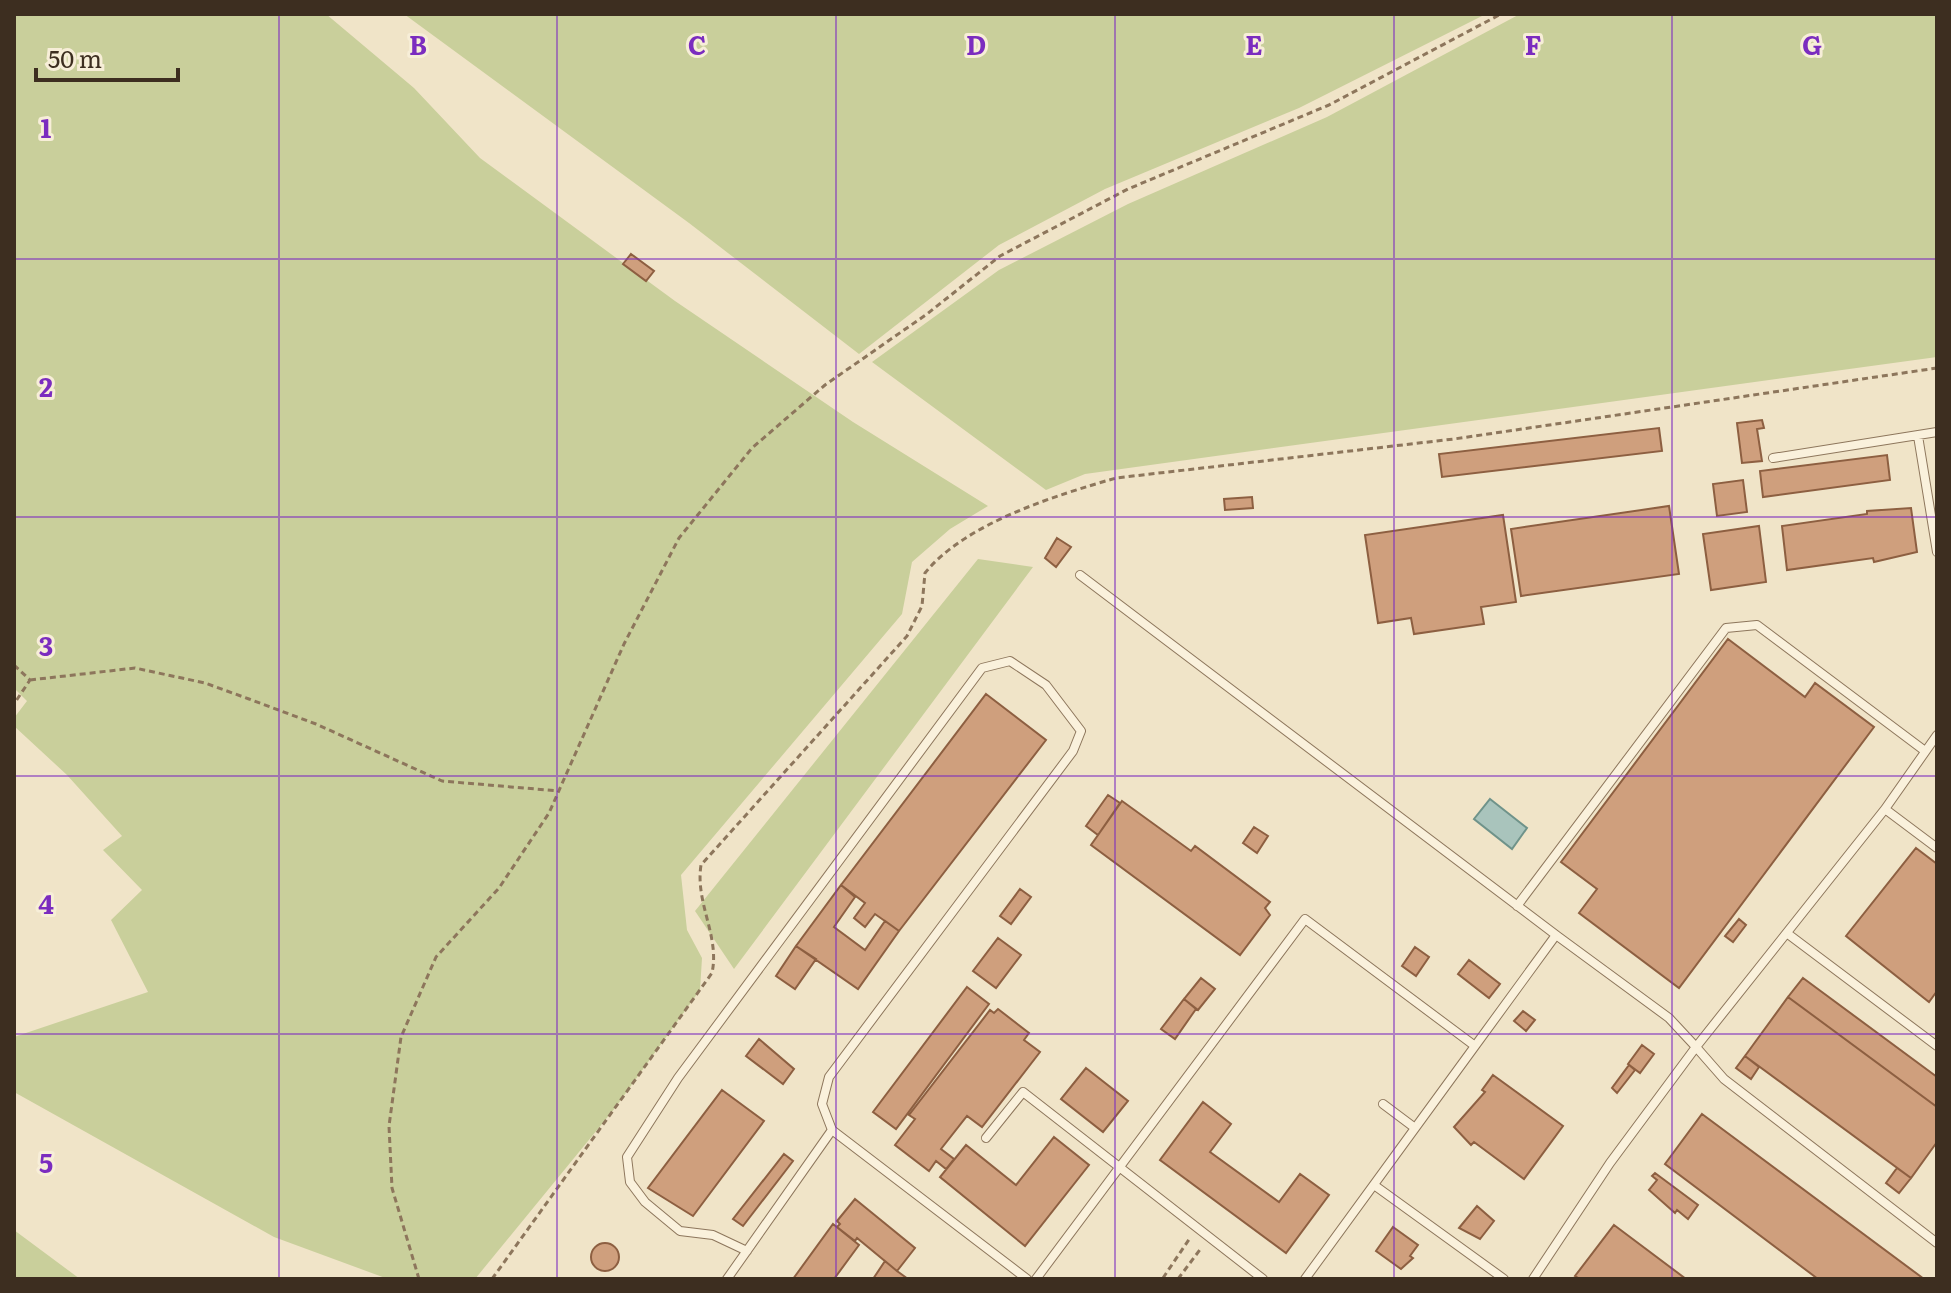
<svg xmlns="http://www.w3.org/2000/svg" width="1951" height="1293" viewBox="0 0 1951 1293" font-family="Literata,serif">
<style>
.green{fill:#c9cf9b}
.water{fill:#a9c4bc;stroke:#6f938a;stroke-width:2}
.building{fill:#cf9f7d;stroke:#8d5f41;stroke-width:2}
.lines{fill:none;stroke-linecap:round;stroke-linejoin:round}
.service-casing{stroke:#8d765c;stroke-width:10}
.path{stroke:#8d765c;stroke-width:3;stroke-dasharray:6 4;stroke-linecap:butt}
.service{stroke:#faf1dc;stroke-width:8}
.grid{fill:none;stroke:#7b2cbf;stroke-width:2;stroke-opacity:0.55}
.grid-label{font-size:26px;text-anchor:middle;font-weight:bold;fill:#7b2cbf;stroke:#f7eed8;stroke-width:6;stroke-linejoin:round;paint-order:stroke}
</style>
<rect width="100%" height="100%" fill="#f0e4c8"/>
<!-- green -->
<path class="green" d="M14,14H326L414,88L480,158L675,301L853,422L988,506L950,529L912,562L902,614L681,875L687,930L702,958L700,990L615,1108L475,1279H388L274,1237L14,1092V1037L148,992L111,920L142,890L103,850L122,836L67,775L14,726V718L27,701L14,688Z
M404,14H1486L1299,108L1105,189L999,245L859,354L689,223Z
M1520,14H1937V357L1085,474L1046,490L872,362L999,270L1128,204L1327,117Z
M978,559L1033,567L734,969L695,911Z
M14,1230L80,1279H14Z"/>
<!-- water -->
<path class="water" d="M1490,799L1527,828L1512,849L1474,819Z"/>
<!-- building -->
<path class="building" d="M631,254L654,271L646,281L623,264Z
M1762,420L1764,428L1757,429L1762,461L1742,463L1737,423Z
M1659,428L1662,451L1442,477L1439,454Z
M1887,455L1890,480L1763,497L1760,471Z
M1743,480L1747,512L1717,516L1713,484Z
M1252,497L1253,508L1225,510L1224,499Z
M1669,506L1679,574L1521,596L1511,529Z
M1911,508L1917,552L1874,562L1873,558L1787,570L1782,526L1867,514V511Z
M1503,515L1516,602L1481,607L1484,624L1414,634L1411,618L1378,623L1365,535Z
M1759,526L1766,582L1711,590L1703,534Z
M1057,538L1071,547L1056,567L1045,558Z
M1728,639L1805,697L1815,683L1874,727L1679,988L1579,913L1597,889L1561,862Z
M986,694L1046,740L899,931L875,914L865,927L854,918L865,903L841,885Z
M1108,795L1120,803L1098,835L1086,826Z
M1122,801L1191,851L1195,846L1270,902L1265,908L1270,915L1240,955L1091,845Z
M1254,827L1268,836L1257,853L1243,843Z
M1916,848L1937,864V991L1929,1002L1846,936Z
M841,885L855,897L834,927L865,950L885,921L899,931L858,989L796,946Z
M1020,889L1031,897L1011,924L1000,916Z
M1739,919L1746,925L1733,942L1725,936Z
M998,938L1021,955L996,988L973,971Z
M796,946L816,959L795,989L776,976Z
M1415,947L1429,957L1416,976L1402,966Z
M1469,960L1500,984L1489,998L1458,974Z
M1201,978L1215,989L1198,1010L1184,999Z
M1803,978L1937,1077V1107L1788,997Z
M967,987L989,1004L896,1129L873,1112Z
M1788,997L1937,1107V1142L1911,1178L1745,1056Z
M1184,999L1196,1009L1175,1039L1161,1029Z
M998,1009L1029,1033L1024,1040L1040,1052L982,1127L967,1116L941,1149L954,1159L946,1169L936,1161L929,1171L895,1145L915,1119L909,1115L990,1010L994,1013Z
M1523,1011L1535,1020L1526,1031L1514,1021Z
M759,1039L794,1069L783,1084L746,1056Z
M1642,1045L1654,1054L1640,1073L1628,1064Z
M1745,1056L1759,1067L1751,1079L1736,1068Z
M1629,1065L1635,1070L1617,1093L1612,1088Z
M1086,1068L1128,1101L1103,1132L1061,1099Z
M1493,1075L1563,1126L1524,1179L1474,1142L1471,1145L1454,1127L1485,1092L1482,1090Z
M722,1090L764,1121L693,1216L648,1188Z
M1203,1102L1231,1124L1210,1152L1279,1202L1300,1174L1329,1195L1286,1253L1160,1160Z
M1702,1114L1924,1279H1818L1665,1164Z
M1054,1137L1089,1165L1025,1246L940,1177L966,1145L1016,1185Z
M784,1154L793,1161L743,1226L733,1219Z
M1897,1168L1911,1178L1899,1193L1886,1183Z
M1655,1173L1698,1205L1688,1219L1677,1210L1675,1213L1649,1190L1657,1180L1652,1176Z
M855,1199L915,1248L897,1271L857,1238L855,1241L837,1227L840,1224L837,1221Z
M1477,1206L1494,1221L1480,1239L1459,1228Z
M833,1224L859,1245L834,1279H793Z
M1614,1225L1686,1279H1580L1575,1276Z
M1393,1227L1418,1245L1410,1256L1413,1258L1401,1269L1376,1251Z
M591 1257a14 14 0 1 1 28 0a14 14 0 1 1-28 0Z
M885,1261L897,1271L908,1279H873Z"/>
<g class="lines">
<defs>
<path id="service" d="M1918,436L1937,552
M1773,458L1937,432
M1080,575L1556,935
M1937,735L1885,809L1696,1047L1724,1079L1937,1243
M1885,809L1937,848
M1517,906L1726,628L1757,625L1925,751
M1788,934L1937,1046
M1475,1046L1556,935L1669,1018L1696,1047L1610,1163L1533,1279
M1383,1104L1415,1128
M986,1138L1023,1092L1263,1279
M1374,1185L1504,1279
M747,1251L713,1235L680,1231L645,1202L630,1182L627,1157L678,1078L982,668L1010,661L1046,685L1081,731L1073,751L829,1077L822,1104L832,1130
M727,1279L832,1130L1027,1279
M1036,1279L1305,919L1475,1046L1305,1279"/>
</defs>
<!-- service casing -->
<use href="#service" class="service-casing"/>
<!-- path -->
<path class="path" d="M14,665L30,680L14,704
M30,680L135,668L205,683L249,699L316,724L442,781L559,791
M1163,1278L1190,1238
M419,1279L392,1188L389,1126L401,1037L436,957L499,888L549,813L624,644L679,538L752,448L825,385L927,314L1000,256L1128,189L1329,105L1501,14
M492,1279L712,973C720,936 695,903 701,865L907,636L922,606L925,573C965,523 1057,495 1116,478L1454,439L1937,368
M1159,1279H1168
M1178,1279L1202,1247"/>
<!-- service -->
<use href="#service" class="service"/>
</g>
<!-- grid -->
<path class="grid" d="M279,14V1279M557,14V1279M836,14V1279M1115,14V1279M1394,14V1279M1672,14V1279M14,259H1937M14,517H1937M14,776H1937M14,1034H1937"/>
<g class="grid-label">
<text x="418" y="55">B</text>
<text x="697" y="55">C</text>
<text x="976" y="55">D</text>
<text x="1254" y="55">E</text>
<text x="1533" y="55">F</text>
<text x="1812" y="55">G</text>
<text x="46" y="138">1</text>
<text x="46" y="397">2</text>
<text x="46" y="656">3</text>
<text x="46" y="914">4</text>
<text x="46" y="1173">5</text>
</g>
<!-- border -->
<rect width="1951" height="1293" fill="none" stroke="#3d2e20" stroke-width="32"/>
<!-- scale -->
<path d="M36 68v12h142v-12" fill="none" stroke="#3d2e20" stroke-width="4"/>
<text x="48" y="68" font-size="24" fill="#3d2e20" stroke="#f7eed8" stroke-width="6" paint-order="stroke">50 m</text>
</svg>
